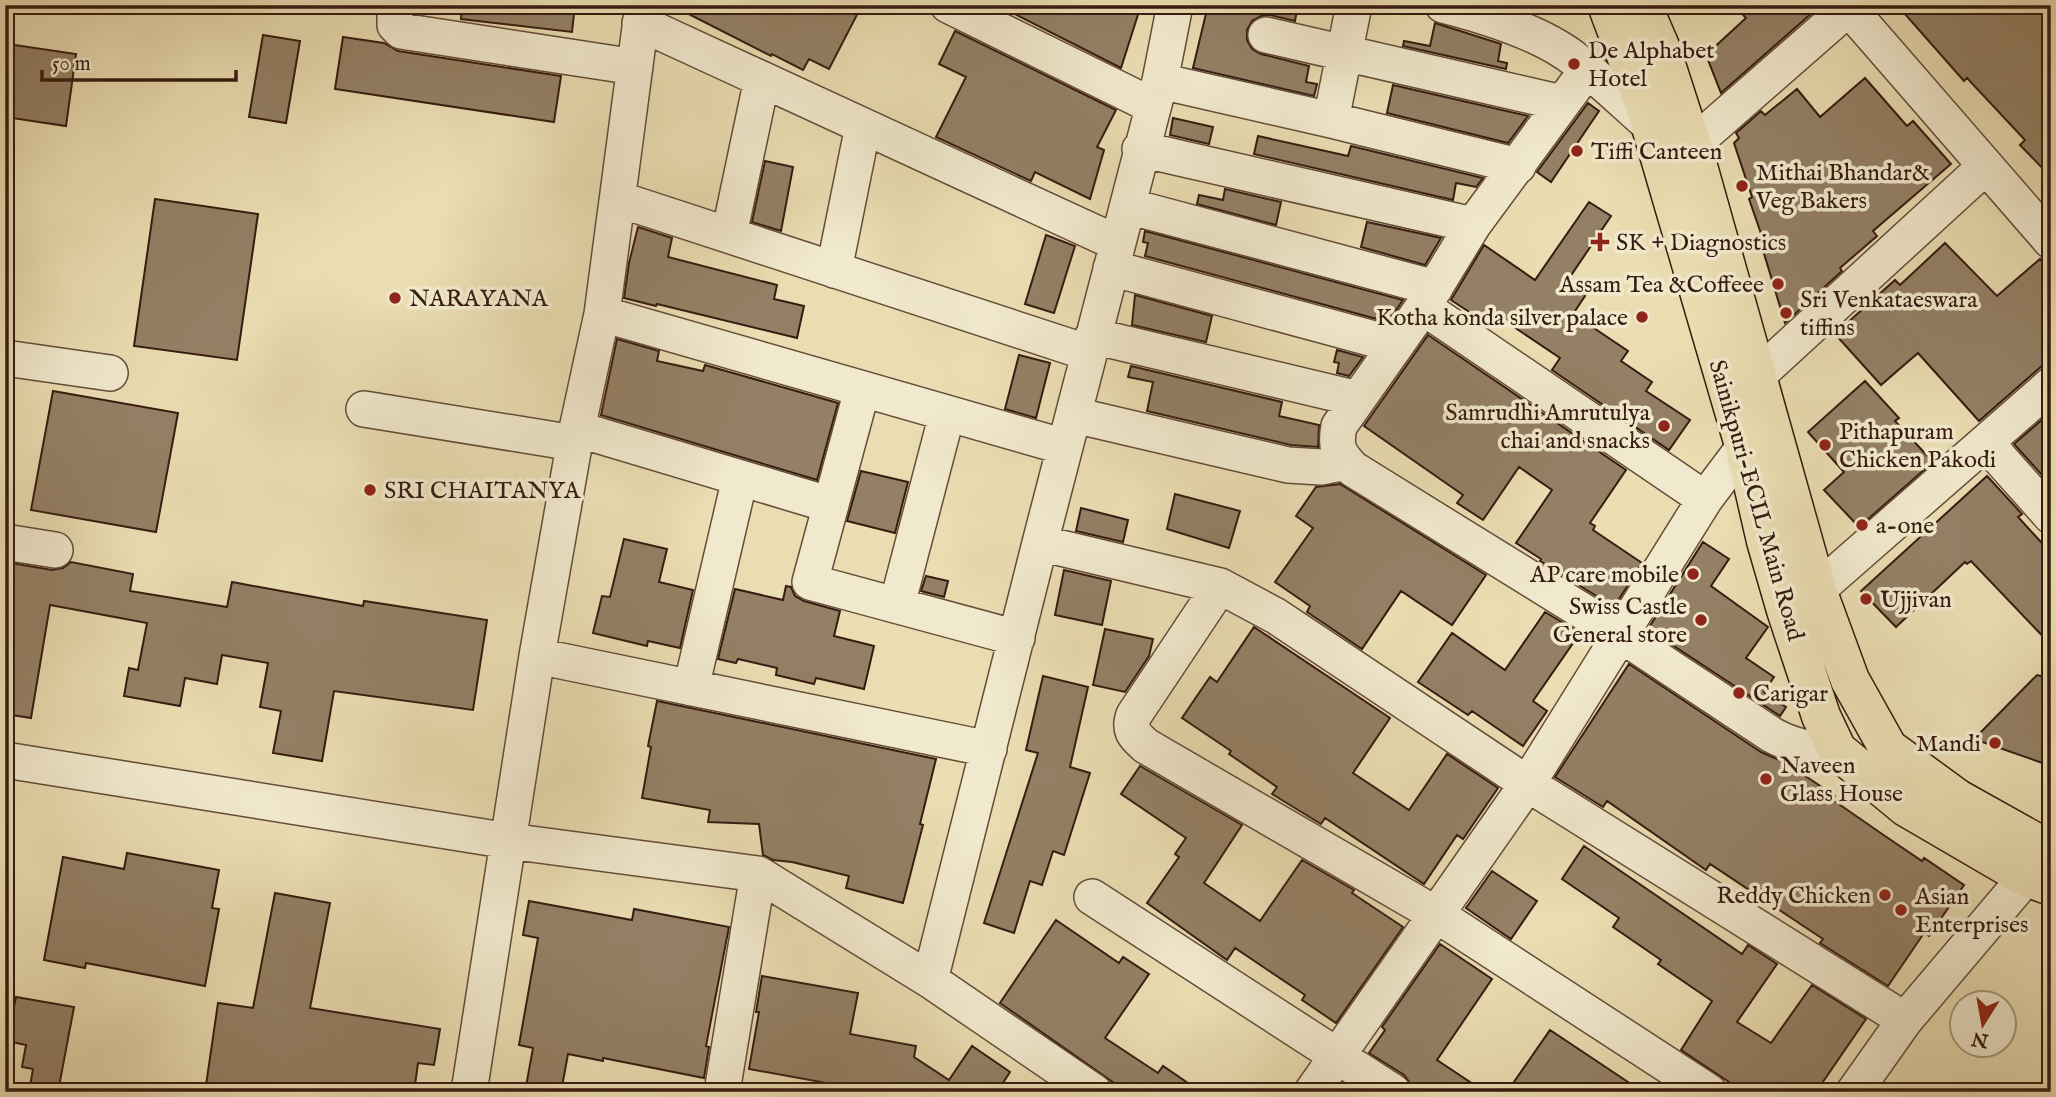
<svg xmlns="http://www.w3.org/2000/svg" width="2056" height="1097" viewBox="0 0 2056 1097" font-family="'IM FELL English',serif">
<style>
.building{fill:#948065;stroke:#371b11;stroke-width:2}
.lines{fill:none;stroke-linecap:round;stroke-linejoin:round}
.minor-casing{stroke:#644c39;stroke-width:38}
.major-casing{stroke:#371b11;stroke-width:41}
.minor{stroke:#f1e9cd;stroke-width:35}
.major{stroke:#eaddb2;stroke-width:38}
.poi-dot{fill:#8f2418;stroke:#f1e9cd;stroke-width:2.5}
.labels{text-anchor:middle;stroke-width:7;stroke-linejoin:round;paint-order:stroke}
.poi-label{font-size:24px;fill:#371b11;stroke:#f1e9cd;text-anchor:start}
.street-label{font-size:24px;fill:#371b11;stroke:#f1e9cd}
</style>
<rect width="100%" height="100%" fill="#eaddb2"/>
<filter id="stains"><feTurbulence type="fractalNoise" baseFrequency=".00286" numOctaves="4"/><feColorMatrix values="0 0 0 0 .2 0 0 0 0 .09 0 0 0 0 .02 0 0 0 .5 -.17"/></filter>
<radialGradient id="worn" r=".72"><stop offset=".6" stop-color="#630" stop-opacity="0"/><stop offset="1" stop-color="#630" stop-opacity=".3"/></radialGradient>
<!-- building -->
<path class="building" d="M462,5H575L572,32L461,19Z
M671,5H862L829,69L809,59L803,70L772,54L771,56Z
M997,5H1141L1121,68Z
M1208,5H1298L1295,21L1270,15L1261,16L1252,21L1247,30V40L1252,49L1261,54L1309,66L1306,82L1317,84L1314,96L1193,68Z
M1734,5H1821L1721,93L1705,52L1708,53L1746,18Z
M1897,5H2051V177L2020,145L2025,140L1967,78L1964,81Z
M1435,23L1501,44L1498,61L1507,63L1506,69L1403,46L1404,41L1430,46Z
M955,31L1116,110L1097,147L1104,150L1090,199L1035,172L1031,181L936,137L966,77L939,64Z
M263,35L300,41L286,123L249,117Z
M343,37L384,43L398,51L561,76L554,122L335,89Z
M8,44L76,54L66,126L5,117V62Z
M1865,78L1907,126L1913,121L1951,164L1873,231L1877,236L1840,268L1842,271L1785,323L1762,247L1765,245L1749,199L1752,197L1734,143L1739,138L1736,133L1761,111L1765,115L1797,89L1820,117Z
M1393,85L1528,116L1508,143L1387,113Z
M1588,103L1599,111L1551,182L1537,172Z
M1173,118L1213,127L1209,144L1170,135Z
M1258,136L1348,156L1351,146L1483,178L1476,187L1456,183L1453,200L1254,154Z
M765,161L793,167L781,231L752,222Z
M1225,189L1281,202L1276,225L1197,204L1199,195L1223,200Z
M155,199L258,214L237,360L134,346Z
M1589,202L1611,216L1568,280L1587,293L1573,314L1628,351L1621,361L1652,382L1646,391L1690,420L1669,450L1552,370L1560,358L1496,315L1489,325L1451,300L1484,245L1535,280Z
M1367,222L1441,238L1425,265L1361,247Z
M638,227L672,238L668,257L777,285L774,299L804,306L797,338L657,304L656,306L624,298L629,263Z
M1145,231L1403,300L1388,322L1145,256L1148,243L1143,242Z
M1046,235L1075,246L1054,313L1025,304Z
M1945,243L1997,296L2040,259L2051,271V358L1979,421L1918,353L1881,385L1835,334L1895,280L1900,285Z
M1135,295L1212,316L1206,342L1132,325Z
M1428,335L1626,470L1590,523L1595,526L1593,530L1642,563L1614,607L1540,561L1541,559L1516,543L1552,490L1519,467L1483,520L1457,503L1463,495L1364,426Z
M617,339L659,351L657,361L703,371L705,365L838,403L817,480L601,415Z
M1337,350L1363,357L1349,376L1337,373L1339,363L1334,362Z
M1019,355L1050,363L1036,418L1005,409Z
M1131,366L1282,402L1279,416L1319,425L1318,447L1291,445L1147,411L1153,382L1128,377Z
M1865,381L1899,418L1895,421L1933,462L1859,527L1824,490L1844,472L1808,432Z
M53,391L178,413L156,532L31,510Z
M2045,417L2051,422V485L2014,444Z
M861,471L908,482L895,533L847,521Z
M1987,476L2022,514L2018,517L2051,553V645L1971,561L1967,564L1965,562L1896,627L1861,591Z
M1340,484L1486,575L1452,625L1401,591L1362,649L1307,612L1310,606L1275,582L1313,528L1296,516L1316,487Z
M1175,494L1240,511L1229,548L1167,529Z
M1081,508L1128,520L1123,542L1076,531Z
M624,539L667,549L659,582L693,590L680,648L648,641L647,646L593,633L602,596L610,597Z
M1703,542L1729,559L1711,586L1768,627L1746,658L1774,677L1764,692L1786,707L1780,716L1648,629Z
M5,562L52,570L63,568L71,562L133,574L130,591L227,607L232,582L363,606L364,601L487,620L473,710L334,691L322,761L273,753L281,711L260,707L268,663L222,655L217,684L185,678L180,706L124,696L129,668L138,670L147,623L50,605L31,718L5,714Z
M1064,570L1111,581L1102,625L1055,615Z
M926,576L948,581L944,597L921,591Z
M786,586L791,587L795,596L804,601L840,611L834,636L874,646L864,689L816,678L814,684L776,675L777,668L738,659L736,663L718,659L735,589L783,600Z
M1545,612L1580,633L1533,701L1547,711L1523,746L1472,711L1468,715L1418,682L1452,633L1505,670Z
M1254,627L1390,718L1353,773L1409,810L1447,754L1498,788L1463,839L1457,835L1424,884L1325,818L1321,824L1272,794L1277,787L1229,754L1231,751L1182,718L1210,677L1217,682Z
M1105,629L1153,639L1149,656L1125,692L1093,685Z
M1629,664L1761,752L1786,763L1835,796L1833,800L1885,836L1922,861L1924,858L1964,885L1929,936L1924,933L1888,986L1820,943L1823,939L1710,864L1706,870L1607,801L1603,807L1555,777Z
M2037,675L2051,679V766L1974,739Z
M1043,676L1088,687L1070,767L1090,773L1064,855L1053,851L1042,885L1030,881L1014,933L984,923L1038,753L1026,750Z
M657,701L936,759L920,824L923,825L903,903L846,888L849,876L792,862L773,860L763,855L759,824L708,822L710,810L642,798L651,747L648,746Z
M1140,766L1242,825L1204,883L1260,921L1302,860L1354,890L1352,893L1403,927L1336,1023L1302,1000L1305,995L1235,948L1227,960L1147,903L1179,857L1175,854L1186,838L1121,794Z
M1584,846L1742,954L1748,945L1777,964L1737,1022L1771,1043L1812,985L1866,1019L1816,1092H1744L1681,1050L1712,1001L1658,964L1661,960L1613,927L1619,918L1562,879Z
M127,853L219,870L212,908L219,909L205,986L86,963L85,968L44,960L63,857L124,869Z
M1492,871L1537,901L1511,939L1466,908Z
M275,893L330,903L310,1008L440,1029L434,1065L418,1063L414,1092H205L218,1003L253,1008Z
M529,901L632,920L634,909L729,927L706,1046L709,1047L704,1078L603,1058V1061L568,1054L561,1092H525L533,1048L519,1045L538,938L523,935Z
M1056,920L1119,963L1123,957L1149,974L1105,1038L1158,1073L1163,1066L1201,1092H1127L1000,1003Z
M1440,944L1492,979L1437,1060L1485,1092H1420L1412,1086L1404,1075L1369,1053L1385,1030L1382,1027Z
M762,976L858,993L850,1034L916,1046L914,1057L949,1080L972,1046L1010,1072L997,1092H854V1088L749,1069L759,1012H756Z
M16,997L74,1007L58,1092H29L33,1069L22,1067L26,1045L7,1041Z
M1550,1030L1643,1092H1507Z"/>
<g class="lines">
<defs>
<path id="minor" d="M395,5V25L401,31L635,67
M948,5L1153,106
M1443,5C1486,16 1543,33 1577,61C1602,81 1626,104 1650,125
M1846,5L2051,241
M640,23L1117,243
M1266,35L1562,103
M1587,70L1473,225L1423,307L1705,499
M1160,81L1331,120L1518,166
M1331,120L1354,5
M1692,145L1852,5
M1140,149L1473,225
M618,199L1089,353
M1128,206L1435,288
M729,235L762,79
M1111,268L1396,345
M834,270L863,126
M1423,307L1339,426C1335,448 1338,453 1353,469L1621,635L1772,735C1794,747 1812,750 1837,750
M602,314L1065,447
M1093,336L1358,399
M5,358L110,373
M1757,376L1986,166
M862,390L810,582L1017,638
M364,409L574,443
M1074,415L1288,465L1321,467L1346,462
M577,429L831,505
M1987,444L2051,516
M5,542L55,550
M1040,543L1220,586L1276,616L1528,784L1905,1020
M1220,586L1134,715C1128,731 1135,736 1146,746L1437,915L1709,1092
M1817,590L2051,385
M897,605L947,414
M537,656L989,749
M691,688L740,478
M5,760L509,841L758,874L930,980L1094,1092
M1092,897L1393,1092
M930,980L1040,543L1160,81L1175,5
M469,1092L537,656L577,429L602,314L643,5
M722,1092L758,874
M1312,1092L1528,783L1705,499L1757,430
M1854,1092L1905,1020L2026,877"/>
<path id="major" d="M1607,5L1644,103L1744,445L1766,541L1786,610L1821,716L1837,750L1906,807L2026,877L2051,886
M1642,5L1661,49L1692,145L1817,590L1850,680L1888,748L1958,799L2051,851"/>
</defs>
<!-- minor casing -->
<use href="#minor" class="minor-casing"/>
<!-- major casing -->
<use href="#major" class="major-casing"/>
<!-- minor -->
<use href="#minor" class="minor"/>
<!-- major -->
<use href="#major" class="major"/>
</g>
<!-- markers -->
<g class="poi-dot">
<circle cx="1574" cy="64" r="7"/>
<circle cx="1577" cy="151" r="7"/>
<circle cx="1742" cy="186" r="7"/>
<path d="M1596.5 231.5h7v7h7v7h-7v7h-7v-7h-7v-7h7z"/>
<circle cx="1778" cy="284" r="7"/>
<circle cx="395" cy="298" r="7"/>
<circle cx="1786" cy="313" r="7"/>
<circle cx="1642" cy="317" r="7"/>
<circle cx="1664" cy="426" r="7"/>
<circle cx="1825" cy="445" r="7"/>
<circle cx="370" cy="490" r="7"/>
<circle cx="1862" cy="525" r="7"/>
<circle cx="1693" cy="574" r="7"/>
<circle cx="1866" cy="599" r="7"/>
<circle cx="1701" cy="620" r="7"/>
<circle cx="1739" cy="693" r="7"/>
<circle cx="1995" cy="743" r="7"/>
<circle cx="1766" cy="779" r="7"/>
<circle cx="1885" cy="895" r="7"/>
<circle cx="1901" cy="910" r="7"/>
</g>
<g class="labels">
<!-- poi labels -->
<g class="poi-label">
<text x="1588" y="58">De Alphabet<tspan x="1588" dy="28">Hotel</tspan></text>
<text x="1591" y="159">Tiffi Canteen</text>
<text x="1756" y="180">Mithai Bhandar&amp;<tspan x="1756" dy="28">Veg Bakers</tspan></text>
<text x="1616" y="250">SK + Diagnostics</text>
<text x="1764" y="292" text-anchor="end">Assam Tea &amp;Coffeee</text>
<text x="409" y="306">NARAYANA</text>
<text x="1800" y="307">Sri Venkataeswara<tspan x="1800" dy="28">tiffins</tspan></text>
<text x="1628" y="325" text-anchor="end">Kotha konda silver palace</text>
<text x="1650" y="420" text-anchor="end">Samrudhi Amrutulya<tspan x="1650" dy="28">chai and snacks</tspan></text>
<text x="1839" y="439">Pithapuram<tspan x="1839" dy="28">Chicken Pakodi</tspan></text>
<text x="384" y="498">SRI CHAITANYA</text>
<text x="1876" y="533">a-one</text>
<text x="1679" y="582" text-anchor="end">AP care mobile</text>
<text x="1880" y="607">Ujjivan</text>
<text x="1687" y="614" text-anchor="end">Swiss Castle<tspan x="1687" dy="28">General store</tspan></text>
<text x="1753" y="701">Carigar</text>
<text x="1981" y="751" text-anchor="end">Mandi</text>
<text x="1780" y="773">Naveen<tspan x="1780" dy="28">Glass House</tspan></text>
<text x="1871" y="903" text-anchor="end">Reddy Chicken</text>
<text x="1915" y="904">Asian<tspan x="1915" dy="28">Enterprises</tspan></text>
</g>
<!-- street labels -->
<g class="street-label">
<text transform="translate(1757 500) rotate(74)" y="8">Sainikpuri-ECIL Main Road</text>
</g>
</g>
<!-- margin -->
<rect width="2056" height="1097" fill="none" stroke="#eaddb2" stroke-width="28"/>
<rect x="7" y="7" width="2042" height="1083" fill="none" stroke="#371b11" stroke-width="3.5"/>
<rect x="14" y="14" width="2028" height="1069" fill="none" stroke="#371b11" stroke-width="2"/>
<!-- north arrow -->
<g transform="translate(1983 1024) rotate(191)"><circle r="33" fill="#f1e9cd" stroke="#a79782" stroke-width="2"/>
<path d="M0-5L12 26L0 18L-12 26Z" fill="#8f2418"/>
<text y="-10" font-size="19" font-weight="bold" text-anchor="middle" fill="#371b11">N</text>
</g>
<!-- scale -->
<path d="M42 70v10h194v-10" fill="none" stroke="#371b11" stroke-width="3.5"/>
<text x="52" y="70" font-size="21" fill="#371b11" stroke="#f1e9cd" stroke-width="5" paint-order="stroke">50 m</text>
<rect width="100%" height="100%" filter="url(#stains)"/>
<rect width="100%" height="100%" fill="url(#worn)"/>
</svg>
